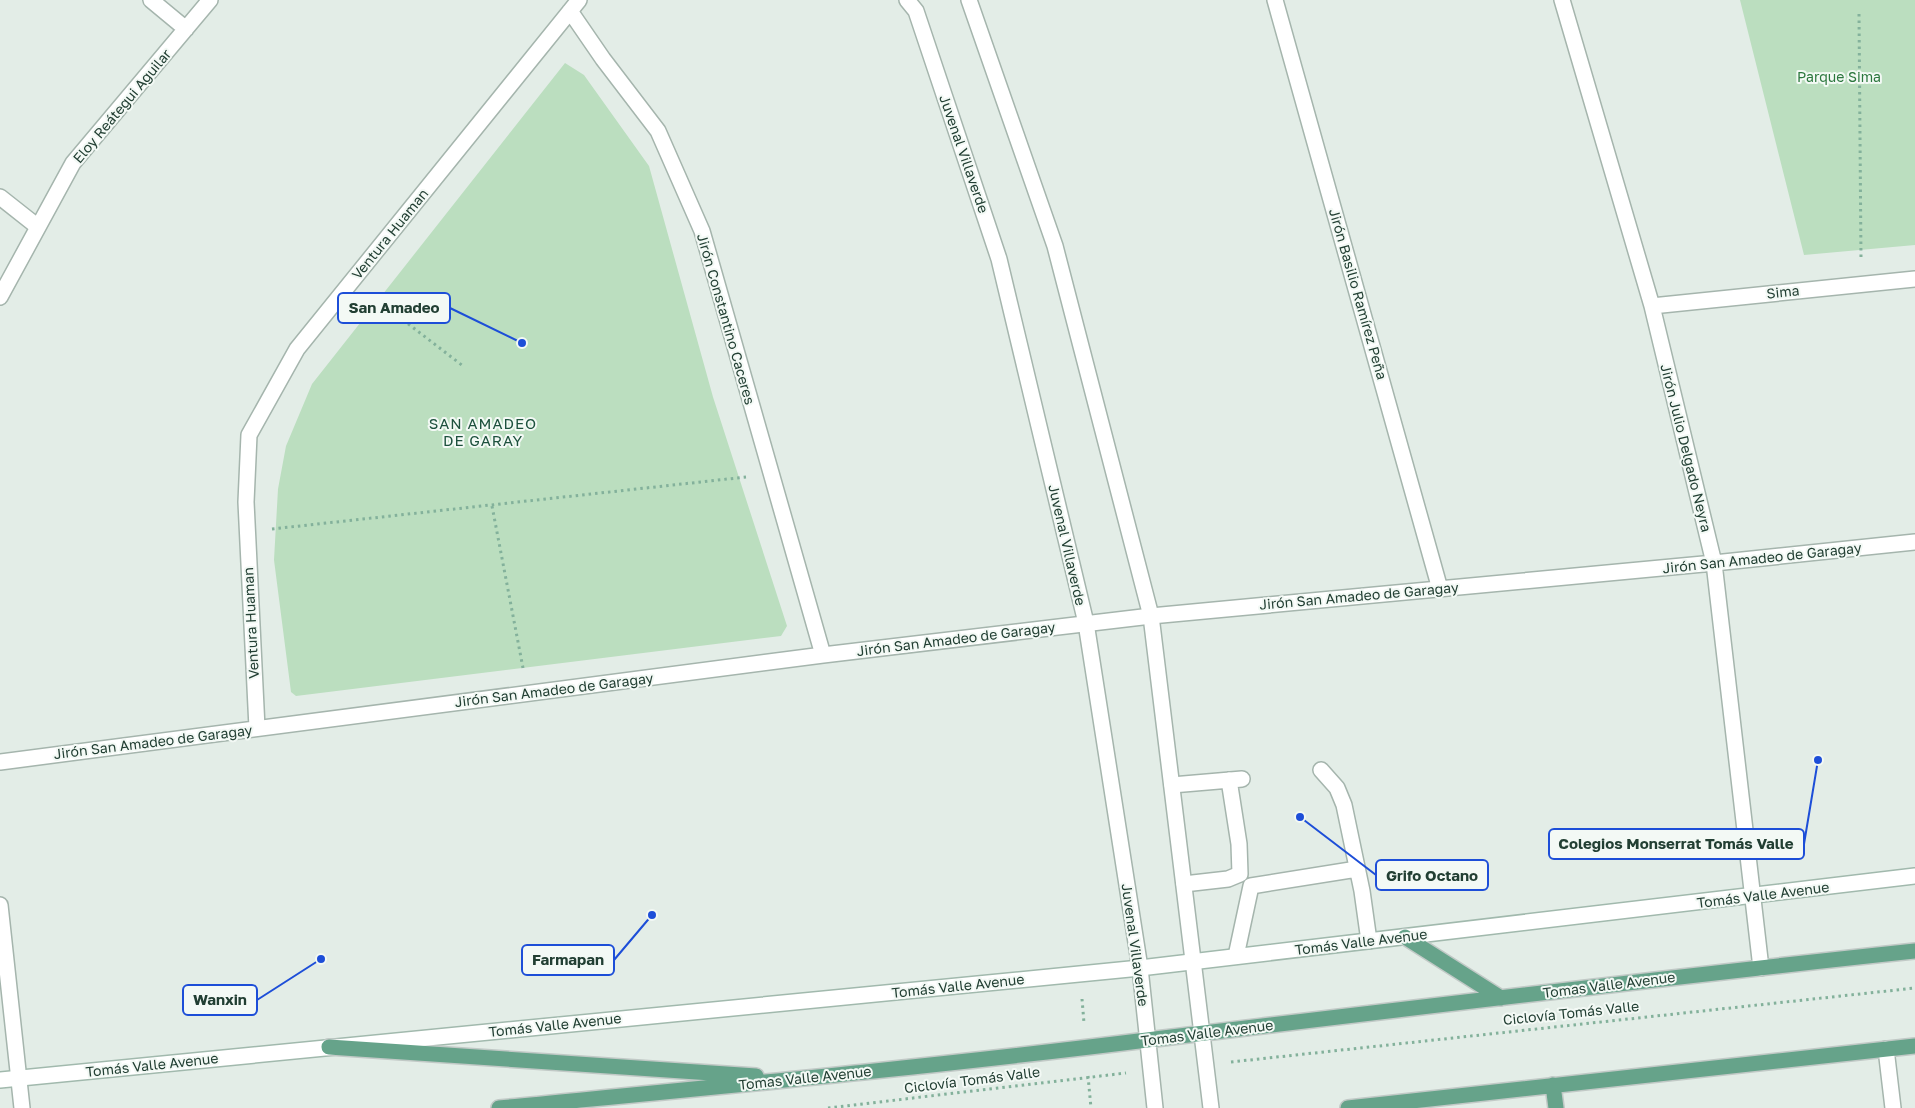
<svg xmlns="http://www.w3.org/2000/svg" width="1915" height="1108" viewBox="0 0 1915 1108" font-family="'Golos Text',sans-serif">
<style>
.green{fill:#bbdebf}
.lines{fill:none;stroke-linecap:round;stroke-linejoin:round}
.service-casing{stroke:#a5b5ad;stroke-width:18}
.minor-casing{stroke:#a5b5ad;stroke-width:18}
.tertiary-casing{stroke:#a5b5ad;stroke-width:18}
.secondary-casing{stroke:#a1b9ad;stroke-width:18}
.primary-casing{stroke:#c1c9c6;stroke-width:18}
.path{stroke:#83b19b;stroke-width:3;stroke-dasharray:2.5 4;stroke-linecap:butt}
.service{stroke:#fff;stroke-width:15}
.minor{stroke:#fff;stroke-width:15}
.tertiary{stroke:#fff;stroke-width:15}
.secondary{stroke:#fff;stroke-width:15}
.primary{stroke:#66a38a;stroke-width:15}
.labels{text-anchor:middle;stroke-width:4;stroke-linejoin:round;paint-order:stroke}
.park-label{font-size:14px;fill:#2b773d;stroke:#f3f9f5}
.street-label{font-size:14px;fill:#223f33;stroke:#f3f9f5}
.neighbourhood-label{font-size:15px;letter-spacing:1px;fill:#1d513d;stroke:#f3f9f5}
.leader{fill:none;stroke:#1d4ed8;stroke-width:2}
.callout-dot{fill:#1d4ed8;stroke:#f3f9f5;stroke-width:2}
.callout{fill:#f3f9f5;stroke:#1d4ed8;stroke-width:2}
.callout-label{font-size:15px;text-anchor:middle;font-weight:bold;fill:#223f33}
</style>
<rect width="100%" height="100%" fill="#e3ede7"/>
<!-- green -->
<path class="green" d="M1740,0H1915V245L1804,255Z
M565,63L584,75L649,166L713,397L787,626L781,636L296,696L291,692L274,560L278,489L286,446L312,384Z"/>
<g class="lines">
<defs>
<path id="service" d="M1321,770L1337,788L1344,805L1362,891L1369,941
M1172,785L1242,779
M1184,884L1228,879L1240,874L1239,844L1229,780
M1236,956L1251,886L1357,869"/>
<path id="minor" d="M151,0L186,29
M1275,0L1440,589
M1562,0L1652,306L1714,563L1761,968
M570,11L603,59L658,131L702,231L823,655
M0,197L38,227
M0,297L73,163L210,0
M1652,306L1915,279
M257,728L246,502L249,435L297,349L579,0
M0,762L823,655L1151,616L1714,563L1915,542
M0,905L22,1108
M1886,1049L1893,1108"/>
<path id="tertiary" d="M907,0L916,11L999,259L1086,623L1140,968L1155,1108
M969,0L1055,246L1151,616L1211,1108"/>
<path id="secondary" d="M0,1080L1140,968L1915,876"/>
<path id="primary" d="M1405,937L1501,998
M329,1047L756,1076
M1553,1085L1556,1108
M499,1108C715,1087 931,1067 1147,1040C1403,1009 1659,978 1915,951
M1348,1108L1915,1046"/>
</defs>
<!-- service casing -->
<use href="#service" class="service-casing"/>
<!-- minor casing -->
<use href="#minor" class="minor-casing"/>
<!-- tertiary casing -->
<use href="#tertiary" class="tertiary-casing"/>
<!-- secondary casing -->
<use href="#secondary" class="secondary-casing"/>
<!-- primary casing -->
<use href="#primary" class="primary-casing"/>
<!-- path -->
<path class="path" d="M1859,14L1861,259
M372,296L463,366
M492,506L523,668
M272,529L746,477
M1082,999L1084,1023
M1231,1062L1915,988
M1088,1076L1091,1108
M828,1108L1126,1073"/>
<!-- service -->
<use href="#service" class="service"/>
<!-- minor -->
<use href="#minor" class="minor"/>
<!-- tertiary -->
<use href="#tertiary" class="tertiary"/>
<!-- secondary -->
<use href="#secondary" class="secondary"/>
<!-- primary -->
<use href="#primary" class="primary"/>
</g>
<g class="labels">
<!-- park labels -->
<g class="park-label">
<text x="1839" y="82">Parque Sima</text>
</g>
<!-- street labels -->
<g class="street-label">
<text transform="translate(122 106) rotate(-50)" y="5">Eloy Reátegui Aguilar</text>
<text transform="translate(964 154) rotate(71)" y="5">Juvenal Villaverde</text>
<text transform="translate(390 234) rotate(-51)" y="5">Ventura Huaman</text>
<text transform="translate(1783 292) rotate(-6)" y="5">Sima</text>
<text transform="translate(1358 294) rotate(74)" y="5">Jirón Basilio Ramírez Peña</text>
<text transform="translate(726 319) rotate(74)" y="5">Jirón Constantino Caceres</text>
<text transform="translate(1686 448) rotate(76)" y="5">Jirón Julio Delgado Neyra</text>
<text transform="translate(1067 545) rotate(77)" y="5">Juvenal Villaverde</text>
<text transform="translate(1762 558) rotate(-6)" y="5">Jirón San Amadeo de Garagay</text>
<text transform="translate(1359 596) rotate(-5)" y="5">Jirón San Amadeo de Garagay</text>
<text transform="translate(251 623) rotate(-93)" y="5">Ventura Huaman</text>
<text transform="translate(956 639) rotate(-7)" y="5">Jirón San Amadeo de Garagay</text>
<text transform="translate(554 690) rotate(-7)" y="5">Jirón San Amadeo de Garagay</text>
<text transform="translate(153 742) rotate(-7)" y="5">Jirón San Amadeo de Garagay</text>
<text transform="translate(1763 895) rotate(-7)" y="5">Tomás Valle Avenue</text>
<text transform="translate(1361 942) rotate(-7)" y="5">Tomás Valle Avenue</text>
<text transform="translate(1135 945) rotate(82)" y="5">Juvenal Villaverde</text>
<text transform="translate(1609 985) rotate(-7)" y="5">Tomas Valle Avenue</text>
<text transform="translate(958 986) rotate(-6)" y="5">Tomás Valle Avenue</text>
<text transform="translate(1571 1013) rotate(-6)" y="5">Ciclovía Tomás Valle</text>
<text transform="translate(555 1025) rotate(-6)" y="5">Tomás Valle Avenue</text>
<text transform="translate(1207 1033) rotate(-7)" y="5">Tomas Valle Avenue</text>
<text transform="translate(152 1065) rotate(-6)" y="5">Tomás Valle Avenue</text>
<text transform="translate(805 1078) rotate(-6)" y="5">Tomas Valle Avenue</text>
<text transform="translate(972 1080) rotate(-7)" y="5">Ciclovía Tomás Valle</text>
</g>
<!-- neighbourhood labels -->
<g class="neighbourhood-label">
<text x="483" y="429">SAN AMADEO<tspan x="483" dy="17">DE GARAY</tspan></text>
</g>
</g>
<!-- callouts -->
<path class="leader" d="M522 343L450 308M1818 760L1804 844M1300 817L1376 875M652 915L614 960M321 959L257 1000"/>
<g class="callout-dot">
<circle cx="522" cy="343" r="5"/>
<circle cx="1818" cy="760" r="5"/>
<circle cx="1300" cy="817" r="5"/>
<circle cx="652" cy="915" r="5"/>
<circle cx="321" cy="959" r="5"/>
</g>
<g class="callout">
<rect x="338" y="293" width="112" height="30" rx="5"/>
<rect x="1549" y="829" width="255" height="30" rx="5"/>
<rect x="1376" y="860" width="112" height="30" rx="5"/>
<rect x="522" y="945" width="92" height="30" rx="5"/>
<rect x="183" y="985" width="74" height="30" rx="5"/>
</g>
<g class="callout-label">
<text x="394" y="313">San Amadeo</text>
<text x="1676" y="849">Colegios Monserrat Tomás Valle</text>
<text x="1432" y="881">Grifo Octano</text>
<text x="568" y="965">Farmapan</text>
<text x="220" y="1005">Wanxin</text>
</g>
</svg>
